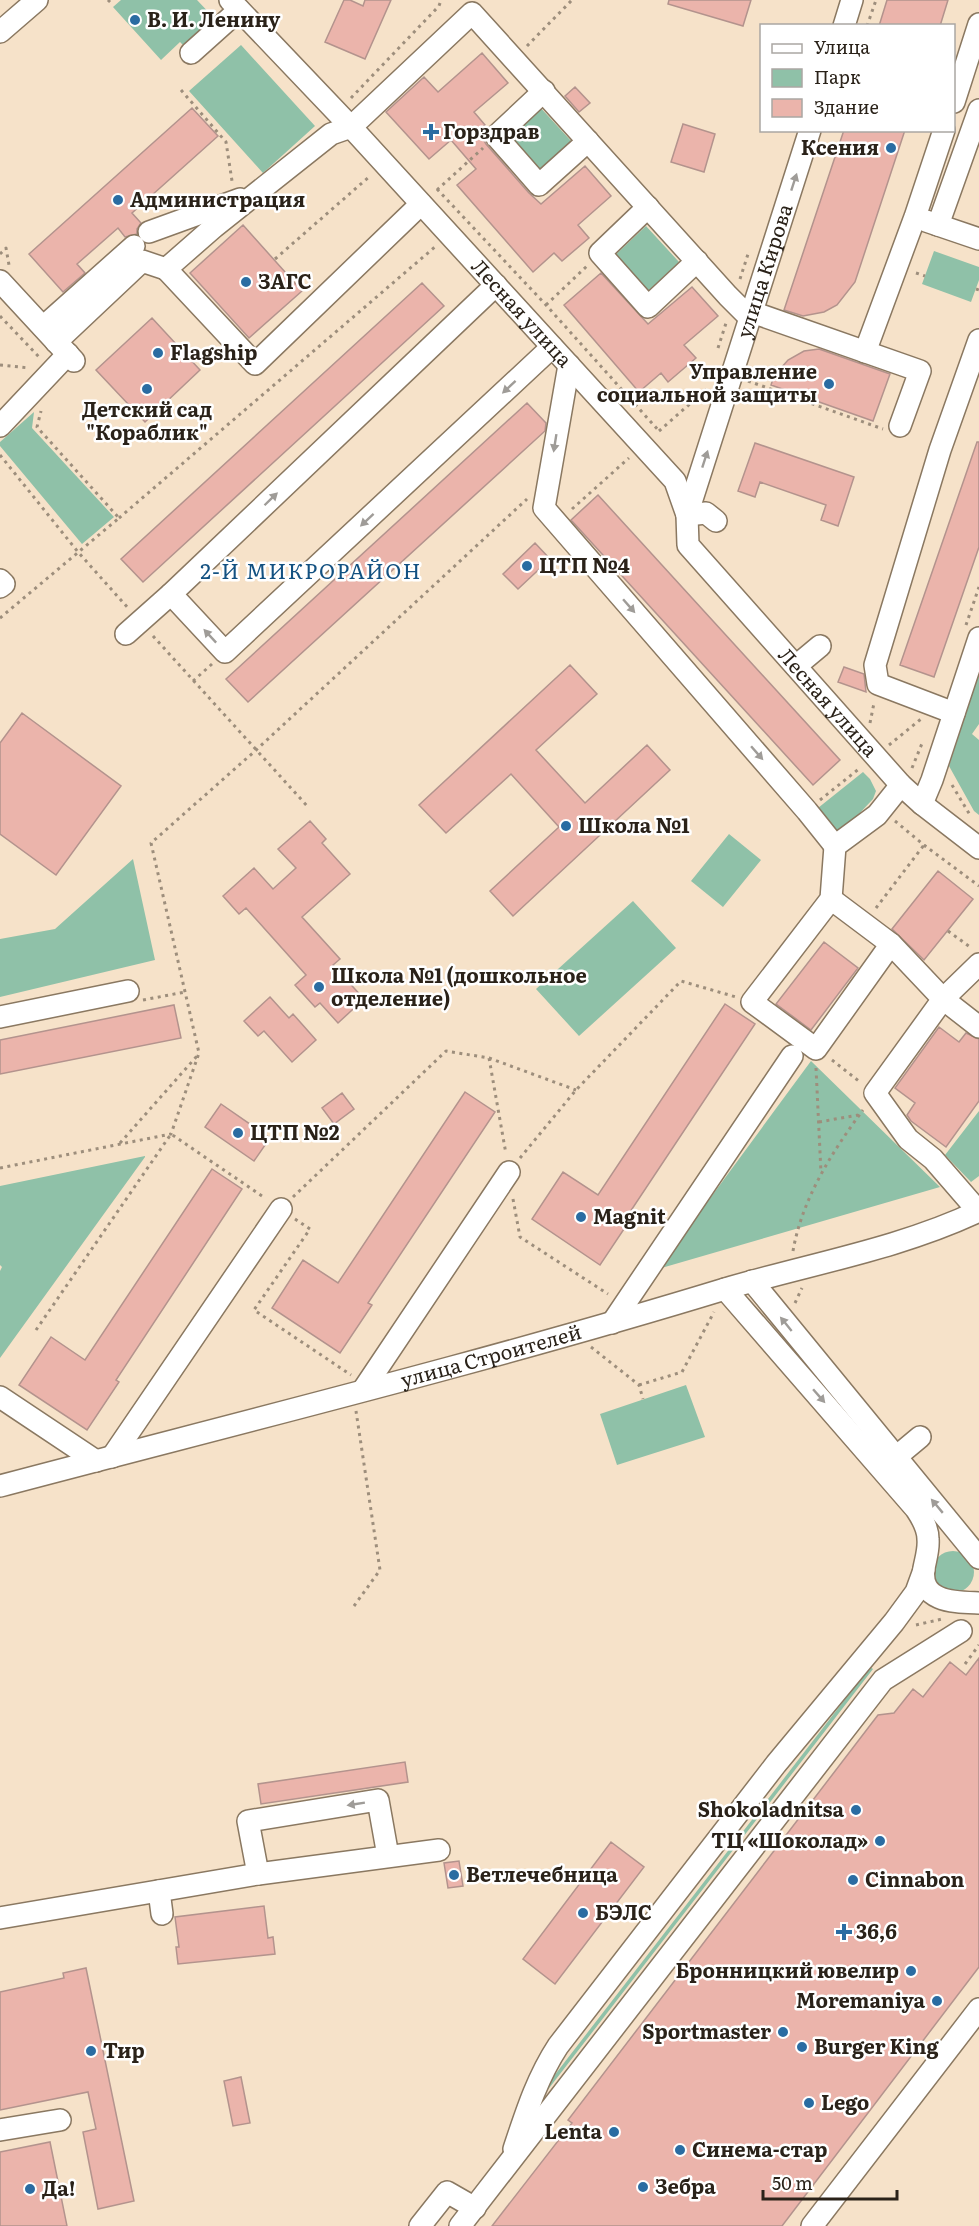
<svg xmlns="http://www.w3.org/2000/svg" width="979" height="2226" viewBox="0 0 979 2226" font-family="Literata,serif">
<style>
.green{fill:#8fc1a8}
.building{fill:#ebb4ab;stroke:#b3938d;stroke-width:1.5}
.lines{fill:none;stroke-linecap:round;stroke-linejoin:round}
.minor-casing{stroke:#8a7861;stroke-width:24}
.path{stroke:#9d8e7c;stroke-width:3;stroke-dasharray:3 4.5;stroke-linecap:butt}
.minor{stroke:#fff;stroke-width:21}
.oneway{fill:#9f9c98}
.poi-dot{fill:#2a6ca2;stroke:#fff;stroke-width:2}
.labels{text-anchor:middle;stroke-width:5;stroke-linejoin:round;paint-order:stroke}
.poi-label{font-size:20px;font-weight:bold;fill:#2a2219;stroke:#fff;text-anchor:start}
.street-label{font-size:20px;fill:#2a2219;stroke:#fff}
.neighbourhood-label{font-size:21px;letter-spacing:1.5px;fill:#135181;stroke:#fff}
</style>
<rect width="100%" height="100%" fill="#f6e2c9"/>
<!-- green -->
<path class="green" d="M121,0H197L215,19L185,47L180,42L161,60L113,7Z
M241,45L315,126L263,173L189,91Z
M539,106L572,142L537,174L504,138Z
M646,226L679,262L645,294L612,258Z
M934,251L979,267V280L971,302L922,284Z
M34,412L32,428L114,517L82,544L0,446V442Z
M979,672V724L972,734L979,740V815L974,811L949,766Z
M863,772L870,779L876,791L873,799L840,834L818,808Z
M729,834L761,860L723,907L691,881Z
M133,859L155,960L0,997V939L55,929Z
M633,901L676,948L579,1036L536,989Z
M811,1061L940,1187L658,1269Z
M979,1111V1176L971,1182L945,1155Z
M145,1156V1157L0,1358V1271L2,1267L0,1265V1186Z
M686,1385L705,1437L617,1465L600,1414Z
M932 1572a21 21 0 1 1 42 0a21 21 0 1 1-42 0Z
M870,1667L873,1669L543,2096L540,2094Z"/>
<!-- building -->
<path class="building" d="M344,0H350L363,6L365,0H391L365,59L325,42Z
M669,0H751L743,26L668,4Z
M887,0H948L940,26H879Z
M482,53L508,83L474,112L485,125L478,131L486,144L529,193L541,204L585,166L611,196L578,225L589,238L562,261L554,253L533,272L457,185L476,169L451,140L429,159L386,112L424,77L438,92Z
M575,87L590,103L579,112L565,96Z
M192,108L218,136L132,213L141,223L137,229V234L125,237L118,228L77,264L85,273L63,292L29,254Z
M683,124L715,134L704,172L671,162Z
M844,130H905L855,282L837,305L824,312L803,316L784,310Z
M243,225L302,291L249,338L190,273Z
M601,273L648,324L692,287L718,316L684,345L696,358L668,382L661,373L639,392L564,305Z
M422,283L444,306L143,582L121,559Z
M152,318L200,370L145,422L96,370Z
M819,349L890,374L873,421L771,385L774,376L788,360L804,351Z
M527,403L546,423L545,431L248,702L226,679Z
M977,442H979V547L934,677L900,665Z
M755,443L854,477L838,526L821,520L826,505L760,482L755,497L738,491Z
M598,495L840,760L813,785L571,520Z
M535,543L550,559L518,589L503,574Z
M570,665L597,694L536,750L585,803L647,745L670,770L513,916L490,891L559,827L511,774L446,833L419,805Z
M844,667L864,674L866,692L838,682Z
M22,713L121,786L56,875L0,834V743Z
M310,821L326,839L322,843L350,874L302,917L340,959L333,965L364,999L338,1023L320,1003L315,1007L295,985L306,975L246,908L239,914L223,896L254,868L273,889L296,868L278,849Z
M938,871L973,899L924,960L892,929Z
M824,942L858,968L811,1030L776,1004Z
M270,997L289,1018L293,1014L316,1040L292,1062L264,1031L258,1036L244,1021Z
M725,1004L755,1024L628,1215L632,1217L600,1265L532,1219L563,1172L598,1195Z
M174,1005L181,1038L0,1074V1040Z
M939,1027L959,1042L966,1033L979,1039V1101L946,1147L911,1121L907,1115L915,1103L895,1088Z
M465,1092L495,1112L368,1303L372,1305L340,1353L272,1308L303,1260L338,1283Z
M342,1093L354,1109L334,1124L322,1108Z
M221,1104L270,1138L254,1161L205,1127Z
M212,1169L242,1189L116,1380L119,1382L87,1430L19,1385L51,1337L85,1360Z
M979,1658V1967L782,2226H492L572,2123L568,2120L878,1715L894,1713L913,1689L923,1697L950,1662L966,1675Z
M405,1762L408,1782L261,1804L258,1784Z
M611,1842L644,1867L555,1984L523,1959Z
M459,1861L463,1886L448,1888L444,1863Z
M264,1906L268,1938L273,1937L275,1954L178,1964L176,1947H179L175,1917Z
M86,1968L134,2201L98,2209L83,2132L96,2129L88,2092L0,2110V1992L64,1978L63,1973Z
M241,2077L250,2123L233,2126L224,2081Z
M50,2142L67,2226H0V2152Z"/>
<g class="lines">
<defs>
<g id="minor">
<path id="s1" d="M230,0L351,127L675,481L687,515L688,545L901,785L922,804L979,848"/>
<path d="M844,26L852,0"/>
<path d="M0,32L37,0"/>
<path d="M191,53L239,10"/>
<path d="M544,91L496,136L539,185L588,141"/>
<path d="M954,102L979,24"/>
<path d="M421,204L255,364L166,269L214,227L331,134L351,127L472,13L728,296L750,318"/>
<path d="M648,207L600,253L648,307L697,261"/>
<path d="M926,221L979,239"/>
<path d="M938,225L979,110"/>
<path d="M149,232L240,199"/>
<path d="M0,281L74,361"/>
<path d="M496,285L171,594L225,652L552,347"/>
<path d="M752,312L920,371L900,426"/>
<path d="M43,327L134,246"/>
<path d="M56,342L142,261L166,269"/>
<path d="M865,352L915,217L944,130"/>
<path d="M569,365L544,508L807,811L835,846"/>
<path d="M0,426L68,354"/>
<path id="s2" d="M687,515L810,130"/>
<path d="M687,515L706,513L716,521"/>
<path d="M0,580L4,584L0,587"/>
<path d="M126,634L171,594"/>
<path d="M796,666L820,646"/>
<path d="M954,713L878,684L875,665L940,450L979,340"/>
<path d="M922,804L932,780L979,638"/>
<path d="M831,899L891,944L943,999L875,1093L908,1139L933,1159L978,1211"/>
<path d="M891,944L816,1049L752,1002L831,899L835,846L877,815L901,785"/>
<path d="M979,964L943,999L979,1027"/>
<path d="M0,1017L128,991"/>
<path d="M752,1281L979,1558"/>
<path d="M725,1289L916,1509C922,1518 928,1528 928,1539C929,1549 926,1558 924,1568C919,1603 956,1602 979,1603"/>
<path d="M612,1323L792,1056"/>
<path d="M363,1390L509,1172"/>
<path d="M0,1397L96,1461"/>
<path d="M112,1457L281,1209"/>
<path d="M896,1457L920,1437"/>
<path id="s3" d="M0,1486C242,1422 486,1362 725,1289C809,1264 899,1249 979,1211"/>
<path d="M258,1874L248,1821L378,1800L388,1856"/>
<path d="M159,1891L162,1914"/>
<path d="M0,1918L258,1874L439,1850"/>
<path d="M0,2130L60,2120"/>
<path d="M514,2149C526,2113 537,2078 558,2046L776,1764L894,1622L916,1592L924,1570"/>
<path d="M420,2226L447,2192L475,2208"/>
<path d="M460,2226L883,1680L961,1631"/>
<path d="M812,2226L979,2009"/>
</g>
</defs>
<!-- minor casing -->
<use href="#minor" class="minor-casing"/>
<!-- path -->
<path class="path" d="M108,2L110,0
M867,26L876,0
M527,46L572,0
M181,90L226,142L232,181
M351,98L439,6L441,0
M437,189L546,305L659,431
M437,190L483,148
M0,254L6,248L9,265
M275,259L370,176
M916,273L925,276
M740,279L749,251
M976,289L979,290
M546,305L588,265
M0,316L40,358
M718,348L727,320
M0,365L29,368
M748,381L883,429
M659,431L708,388
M0,455L78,552L128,608
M572,509L629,458
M119,518L436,246
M0,618L119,518L37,427L41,411
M966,625L979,587
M153,636L309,808
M193,681L212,664
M870,723L874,703
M889,745L921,719
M912,768L923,741
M952,785L970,815
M820,800L860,768
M895,821L924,845L979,886
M876,908L924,845
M948,931L970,947
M143,1000L185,992
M489,1058L506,1154
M832,1060L860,1082
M816,1068L821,1173
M819,1122L858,1115
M120,1143L197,1056
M520,1158L576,1090L681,981L736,997
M0,1168L171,1134L199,1053L151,843L255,751L527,499
M293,1197L446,1051L489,1058L576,1090
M513,1199L520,1237L608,1294
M295,1219L310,1229L254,1310L351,1375
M793,1251C802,1199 832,1152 863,1110
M795,1303L802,1288
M36,1330L171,1134L265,1198
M591,1347L639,1385L643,1399
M639,1385L682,1372L714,1312
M354,1606L380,1570L356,1411
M916,1625L942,1619
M965,1664L979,1645"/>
<!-- minor -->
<use href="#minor" class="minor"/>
</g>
<!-- one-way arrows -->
<defs><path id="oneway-solid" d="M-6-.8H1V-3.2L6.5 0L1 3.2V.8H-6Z" transform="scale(1.5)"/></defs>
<g class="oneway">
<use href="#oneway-solid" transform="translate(794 182) rotate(-72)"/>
<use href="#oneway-solid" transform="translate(509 387) rotate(137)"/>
<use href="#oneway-solid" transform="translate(555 443) rotate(99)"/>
<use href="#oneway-solid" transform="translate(705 459) rotate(-72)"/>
<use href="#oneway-solid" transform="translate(271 499) rotate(-44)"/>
<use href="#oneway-solid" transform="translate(367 520) rotate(137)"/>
<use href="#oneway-solid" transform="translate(629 606) rotate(49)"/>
<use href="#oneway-solid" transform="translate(210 636) rotate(-133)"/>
<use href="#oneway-solid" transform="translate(757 753) rotate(49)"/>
<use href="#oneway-solid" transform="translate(786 1324) rotate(-129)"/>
<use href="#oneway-solid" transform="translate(819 1396) rotate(49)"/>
<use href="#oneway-solid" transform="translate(937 1506) rotate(-130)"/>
<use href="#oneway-solid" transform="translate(356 1804) rotate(171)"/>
</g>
<!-- markers -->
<g class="poi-dot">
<circle cx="135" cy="20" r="6"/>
<path d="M428 123h6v6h6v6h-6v6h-6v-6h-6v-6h6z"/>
<circle cx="891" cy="148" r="6"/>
<circle cx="118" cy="200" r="6"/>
<circle cx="246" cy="282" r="6"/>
<circle cx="158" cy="353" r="6"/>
<circle cx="829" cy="384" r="6"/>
<circle cx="147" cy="389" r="6"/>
<circle cx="527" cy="566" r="6"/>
<circle cx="566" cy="826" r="6"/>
<circle cx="319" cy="987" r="6"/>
<circle cx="238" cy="1133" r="6"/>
<circle cx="581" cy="1217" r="6"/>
<circle cx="856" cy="1810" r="6"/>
<circle cx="880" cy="1841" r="6"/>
<circle cx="454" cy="1875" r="6"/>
<circle cx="853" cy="1880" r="6"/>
<circle cx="583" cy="1913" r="6"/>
<path d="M841 1923h6v6h6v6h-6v6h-6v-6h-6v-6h6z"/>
<circle cx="911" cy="1971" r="6"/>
<circle cx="937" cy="2001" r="6"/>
<circle cx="783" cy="2032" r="6"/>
<circle cx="802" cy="2047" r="6"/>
<circle cx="91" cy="2051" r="6"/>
<circle cx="809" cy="2103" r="6"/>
<circle cx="614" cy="2132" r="6"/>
<circle cx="680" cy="2150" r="6"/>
<circle cx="643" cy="2187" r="6"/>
<circle cx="30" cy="2189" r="6"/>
</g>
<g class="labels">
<!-- poi labels -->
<g class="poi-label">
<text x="147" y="27">В. И. Ленину</text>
<text x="443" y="139">Горздрав</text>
<text x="879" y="155" text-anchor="end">Ксения</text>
<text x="130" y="207">Администрация</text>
<text x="258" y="289">ЗАГС</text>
<text x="170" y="360">Flagship</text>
<text x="817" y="379" text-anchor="end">Управление<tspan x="817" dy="23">социальной защиты</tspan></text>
<text x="147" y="417" text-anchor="middle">Детский сад<tspan x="147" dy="23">"Кораблик"</tspan></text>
<text x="539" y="573">ЦТП №4</text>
<text x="578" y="833">Школа №1</text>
<text x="331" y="983">Школа №1 (дошкольное<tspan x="331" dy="23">отделение)</tspan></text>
<text x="250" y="1140">ЦТП №2</text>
<text x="593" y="1224">Magnit</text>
<text x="844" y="1817" text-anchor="end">Shokoladnitsa</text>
<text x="868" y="1848" text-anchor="end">ТЦ «Шоколад»</text>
<text x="466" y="1882">Ветлечебница</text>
<text x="865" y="1887">Cinnabon</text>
<text x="595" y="1920">БЭЛС</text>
<text x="856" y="1939">36,6</text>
<text x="899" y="1978" text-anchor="end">Бронницкий ювелир</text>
<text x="925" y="2008" text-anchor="end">Moremaniya</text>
<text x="771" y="2039" text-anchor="end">Sportmaster</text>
<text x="814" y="2054">Burger King</text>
<text x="103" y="2058">Тир</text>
<text x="821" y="2110">Lego</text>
<text x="602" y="2139" text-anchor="end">Lenta</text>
<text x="692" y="2157">Синема-стар</text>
<text x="655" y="2194">Зебра</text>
<text x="42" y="2196">Да!</text>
</g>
<!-- street labels -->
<g class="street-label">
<text dy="7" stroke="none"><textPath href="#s2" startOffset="256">улица Кирова</textPath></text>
<text dy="7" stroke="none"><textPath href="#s1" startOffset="428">Лесная улица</textPath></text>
<text dy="7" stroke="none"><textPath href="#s1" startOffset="932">Лесная улица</textPath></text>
<text dy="7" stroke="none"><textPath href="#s3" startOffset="508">улица Строителей</textPath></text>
</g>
<!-- neighbourhood labels -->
<g class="neighbourhood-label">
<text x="311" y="579">2-Й МИКРОРАЙОН</text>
</g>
</g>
<!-- legend -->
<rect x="760" y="24" width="195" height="108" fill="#ffffff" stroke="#aaa7a3" stroke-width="1.5"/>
<rect x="772" y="44" width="30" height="9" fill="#ffffff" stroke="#aaa7a3" stroke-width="1.5"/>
<text x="814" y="54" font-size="18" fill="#2a2219">Улица</text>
<rect x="772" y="69" width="30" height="18" fill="#8fc1a8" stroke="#aaa7a3" stroke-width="1.5"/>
<text x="814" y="84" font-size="18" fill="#2a2219">Парк</text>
<rect x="772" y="99" width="30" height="18" fill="#ebb4ab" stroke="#aaa7a3" stroke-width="1.5"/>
<text x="814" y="114" font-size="18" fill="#2a2219">Здание</text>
<!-- scale -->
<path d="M763 2190v9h134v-9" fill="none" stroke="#2a2219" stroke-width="3"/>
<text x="772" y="2190" font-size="18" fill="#2a2219" stroke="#ffffff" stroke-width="4.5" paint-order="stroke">50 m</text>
</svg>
